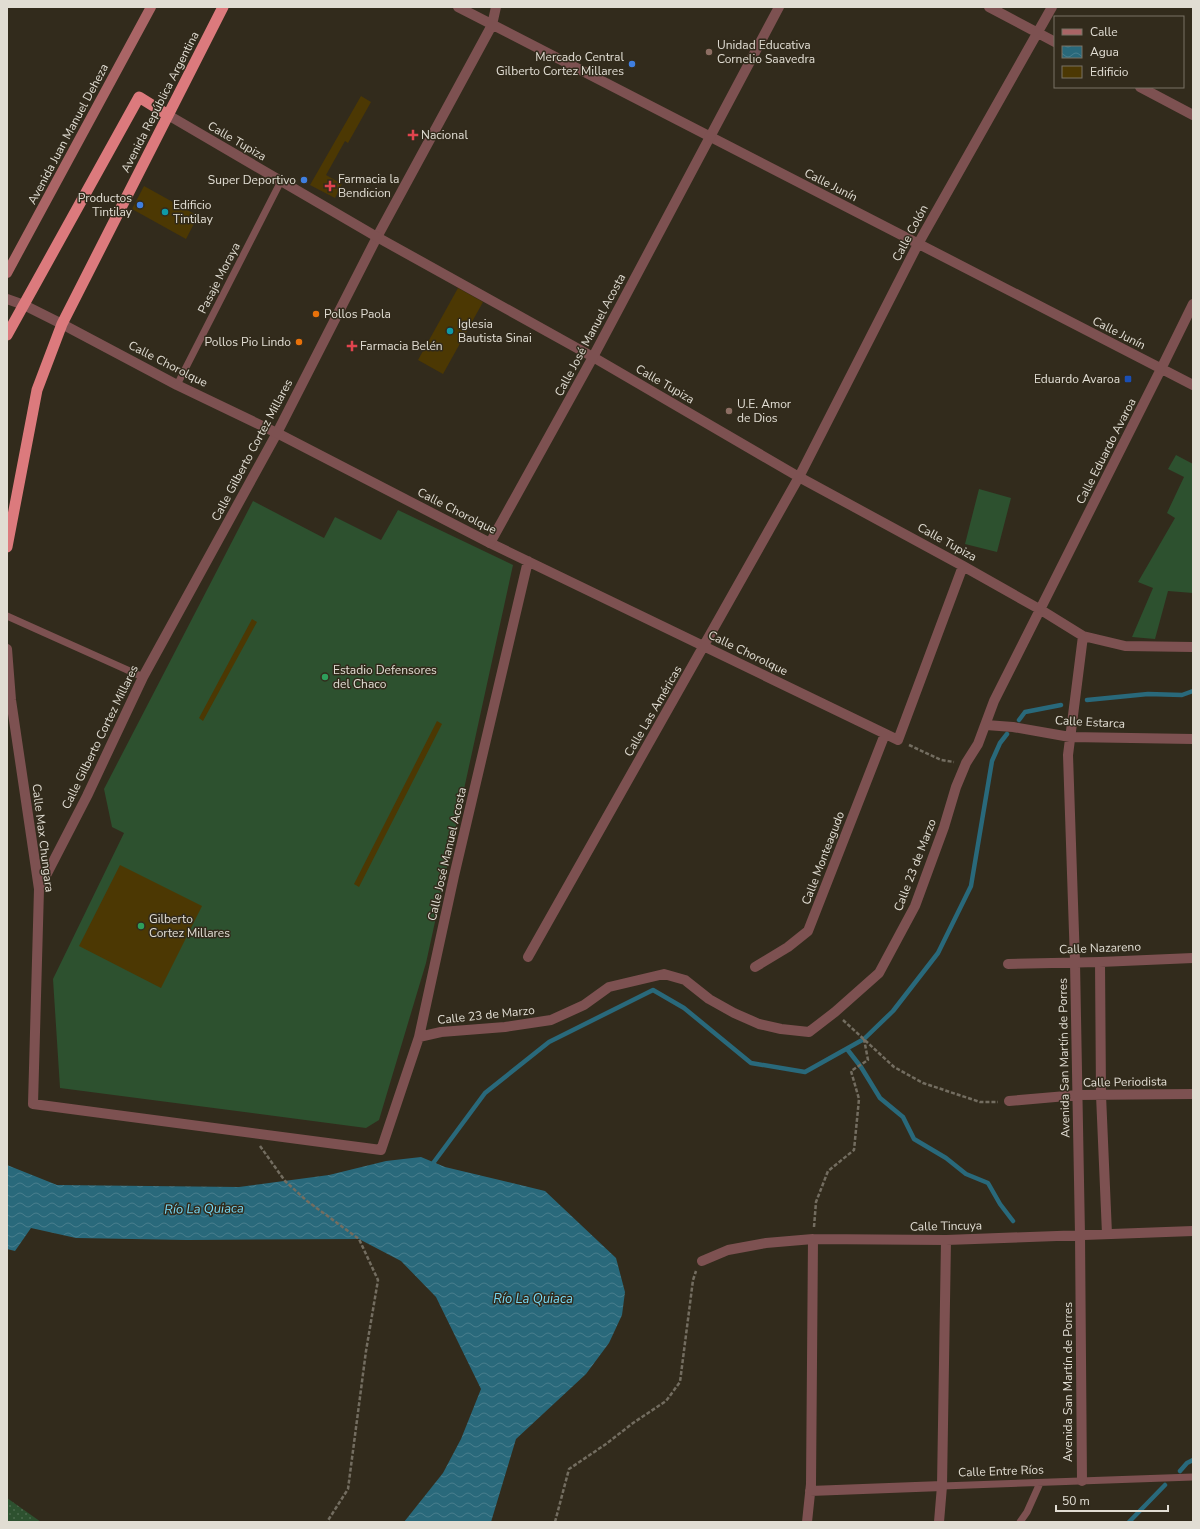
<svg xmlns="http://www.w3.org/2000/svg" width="1200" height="1529" viewBox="0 0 1200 1529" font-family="'Nunito Sans',sans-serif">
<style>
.grass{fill:#2d512f}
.park{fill:url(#park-dots)}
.water{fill:url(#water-waves)}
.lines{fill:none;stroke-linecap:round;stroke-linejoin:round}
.stream{stroke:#29697b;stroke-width:4.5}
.building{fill:#4c3803}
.path{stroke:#736d60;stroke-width:2.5;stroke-dasharray:4 2;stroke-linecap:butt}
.service{stroke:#7d5151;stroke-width:7}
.minor{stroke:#7d5151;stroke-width:10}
.tertiary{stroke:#7d5151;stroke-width:10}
.secondary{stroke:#aa6566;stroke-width:10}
.trunk{stroke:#dc7a7d;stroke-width:11}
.education-dot{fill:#8d6e63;stroke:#322b1c;stroke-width:1.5}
.shop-dot{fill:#3f7fe0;stroke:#322b1c;stroke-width:1.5}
.health-dot{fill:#e0444e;stroke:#322b1c;stroke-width:1.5}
.culture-dot{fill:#0f9aa8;stroke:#322b1c;stroke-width:1.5}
.food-dot{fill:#e8710a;stroke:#322b1c;stroke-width:1.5}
.transit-dot{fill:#1a4fb4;stroke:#322b1c;stroke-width:1.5}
.leisure-dot{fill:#2e9e5b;stroke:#322b1c;stroke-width:1.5}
.labels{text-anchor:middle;stroke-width:3;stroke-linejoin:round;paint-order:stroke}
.poi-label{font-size:12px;fill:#e1ddd3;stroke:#322b1c;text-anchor:start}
.street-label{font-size:12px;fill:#e1ddd3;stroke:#322b1c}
.water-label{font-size:13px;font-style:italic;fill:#76d8f5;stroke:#322b1c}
</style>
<defs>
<pattern id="park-dots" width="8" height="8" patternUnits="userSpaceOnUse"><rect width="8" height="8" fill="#2d512f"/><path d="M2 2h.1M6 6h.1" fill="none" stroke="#4b6a4c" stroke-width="1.8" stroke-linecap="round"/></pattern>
<pattern id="water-waves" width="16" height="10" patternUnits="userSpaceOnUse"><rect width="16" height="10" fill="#29697b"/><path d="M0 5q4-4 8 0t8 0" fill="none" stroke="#487e8d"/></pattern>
</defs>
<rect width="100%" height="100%" fill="#322b1c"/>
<!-- grass -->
<path class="grass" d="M1176,455L1193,464V593L1168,591L1155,639L1132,637L1153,588L1138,582L1175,518L1167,513L1184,477L1168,469Z
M979,489L1011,498L997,552L965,544Z
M253,501L324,538L335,517L381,540L398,510L513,565L426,963L379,1120L366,1128L60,1088L53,979L124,833L112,827L104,789Z"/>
<!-- park -->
<path class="park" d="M7,1498L41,1522H7Z"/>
<!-- water -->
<path class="water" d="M421,1157L445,1167L545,1191L616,1258L625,1292L622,1315L609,1343L586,1374L516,1439L491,1522H404L443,1473L461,1439L481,1389L436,1297L401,1261L359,1239L187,1240L76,1238L31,1228L15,1251L7,1249V1165L57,1185L239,1187L329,1175L386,1161Z"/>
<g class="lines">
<!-- stream -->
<path class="stream" d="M1087,700L1148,694L1182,695L1193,691
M1019,720L1025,712L1061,705
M847,1049L861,1067L880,1098L903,1117L914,1139L946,1158L966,1174L988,1183L1000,1204L1013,1221
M431,1166L485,1093L549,1042L653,990L684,1008L751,1063L805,1072L864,1039L893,1011L938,953L971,886L992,761L1000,743L1007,734
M1180,1471L1187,1463L1193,1460
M1129,1522L1165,1485"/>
</g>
<!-- building -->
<path class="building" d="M361,96L371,102L348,143L345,141L326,175L342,184L335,198L310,185Z
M144,186L198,216L186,239L132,209Z
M458,288L483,302L443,374L418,360Z
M252,619L257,622L203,721L199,718Z
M437,721L442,724L359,887L354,884Z
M120,865L202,906L161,988L79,946Z"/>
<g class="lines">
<!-- path -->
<path class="path" d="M909,745L941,760L954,762
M843,1020L894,1067L923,1083L980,1102H998
M260,1146L285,1181L307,1201L359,1239L378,1280L366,1351L348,1489L327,1522
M814,1227L816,1202L828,1171L854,1150L859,1099L851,1071L868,1060L864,1039
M555,1522L569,1469L606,1444L633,1423L666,1401L680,1382L693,1280L696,1271"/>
<!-- service -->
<path class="service" d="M177,385L281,181
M7,616L143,677
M942,1486L1193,1477
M1020,1522L1027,1512L1040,1483"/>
<!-- minor -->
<path class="minor" d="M458,7L1193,385
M989,7L1055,42
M1140,87L1193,115
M593,357L799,477L963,566L1041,610L1083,636L1125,646L1193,647
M490,543L898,740L963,566
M7,649L11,700L39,889L33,1104L381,1150L419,1037L454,876L528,561
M986,725L1013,727L1070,737L1193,739
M39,889L87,796L143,677L277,433L377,237L492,25L496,7
M528,957L799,477L918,244L1052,7
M1100,962L1101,1095L1107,1234
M1008,964L1100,962L1193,958
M755,967L788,947L808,931L885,734
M419,1037L441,1032L505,1027L551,1020L584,1005L609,987L664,974L685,980L709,999L734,1013L759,1024L781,1029L809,1032L835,1012L879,973L915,906L944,827L956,787L966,763L978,744L994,701L1161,369L1193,304
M1009,1101L1078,1095L1193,1094
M702,1261L728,1250L766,1243L813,1239L946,1240L1193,1231
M1082,1481L1080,1235L1075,962L1068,755L1083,636
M810,1491L942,1486
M807,1522L811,1484L813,1239
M939,1522L942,1486L946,1240"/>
<!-- tertiary -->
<path class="tertiary" d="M168,115L377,237L593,357
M7,299L24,305L62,324L177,385L277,433L490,543L593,357L779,7"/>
<!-- secondary -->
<path class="secondary" d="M7,273L151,7"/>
<!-- trunk -->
<path class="trunk" d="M7,335L139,97L168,115
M7,547L37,390L62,324L223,7"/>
</g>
<!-- markers -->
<g class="education-dot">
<circle cx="709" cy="52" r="4"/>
<circle cx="729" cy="411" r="4"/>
</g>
<g class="shop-dot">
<circle cx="632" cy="64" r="4"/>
<circle cx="304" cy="180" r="4"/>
<circle cx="140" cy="205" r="4"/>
</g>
<g class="health-dot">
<path d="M411 129h4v4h4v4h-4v4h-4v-4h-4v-4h4z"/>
<path d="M328 180h4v4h4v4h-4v4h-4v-4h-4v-4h4z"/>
<path d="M350 340h4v4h4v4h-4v4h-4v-4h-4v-4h4z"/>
</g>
<g class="culture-dot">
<circle cx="165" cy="212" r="4"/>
<circle cx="450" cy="331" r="4"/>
</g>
<g class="food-dot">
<circle cx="316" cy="314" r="4"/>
<circle cx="299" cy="342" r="4"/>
</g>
<rect class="transit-dot" x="1124" y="375" width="8" height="8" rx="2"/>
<g class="leisure-dot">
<circle cx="325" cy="677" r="4"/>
<circle cx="141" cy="926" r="4"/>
</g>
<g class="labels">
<!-- poi labels -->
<g class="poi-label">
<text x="717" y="49">Unidad Educativa<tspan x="717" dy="14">Cornelio Saavedra</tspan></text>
<text x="624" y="61" text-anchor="end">Mercado Central<tspan x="624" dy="14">Gilberto Cortez Millares</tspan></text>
<text x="421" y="139">Nacional</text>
<text x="338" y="183">Farmacia la<tspan x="338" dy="14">Bendicion</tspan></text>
<text x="296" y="184" text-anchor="end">Super Deportivo</text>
<text x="132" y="202" text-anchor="end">Productos<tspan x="132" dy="14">Tintilay</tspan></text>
<text x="173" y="209">Edificio<tspan x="173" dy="14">Tintilay</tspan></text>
<text x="324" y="318">Pollos Paola</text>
<text x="458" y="328">Iglesia<tspan x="458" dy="14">Bautista Sinai</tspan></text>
<text x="291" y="346" text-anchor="end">Pollos Pio Lindo</text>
<text x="360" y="350">Farmacia Belén</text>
<text x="1120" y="383" text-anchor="end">Eduardo Avaroa</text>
<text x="737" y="408">U.E. Amor<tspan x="737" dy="14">de Dios</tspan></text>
<text x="333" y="674">Estadio Defensores<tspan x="333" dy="14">del Chaco</tspan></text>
<text x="149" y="923">Gilberto<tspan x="149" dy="14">Cortez Millares</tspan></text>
</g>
<!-- street labels -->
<g class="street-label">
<text transform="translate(160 102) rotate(-63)" y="4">Avenida República Argentina</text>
<text transform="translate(68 134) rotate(-62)" y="4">Avenida Juan Manuel Deheza</text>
<text transform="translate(237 141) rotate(30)" y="4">Calle Tupiza</text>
<text transform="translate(831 185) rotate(27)" y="4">Calle Junín</text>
<text transform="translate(910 233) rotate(-62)" y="4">Calle Colón</text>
<text transform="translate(219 278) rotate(-63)" y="4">Pasaje Moraya</text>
<text transform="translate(1119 333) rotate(27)" y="4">Calle Junín</text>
<text transform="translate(590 335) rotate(-62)" y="4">Calle José Manuel Acosta</text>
<text transform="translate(168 364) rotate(27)" y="4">Calle Chorolque</text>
<text transform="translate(665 384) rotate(30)" y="4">Calle Tupiza</text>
<text transform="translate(252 450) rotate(-62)" y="4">Calle Gilberto Cortez Millares</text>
<text transform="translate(1106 451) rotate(-63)" y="4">Calle Eduardo Avaroa</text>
<text transform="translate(457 511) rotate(27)" y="4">Calle Chorolque</text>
<text transform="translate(947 542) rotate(29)" y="4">Calle Tupiza</text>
<text transform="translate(748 653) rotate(26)" y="4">Calle Chorolque</text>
<text transform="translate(653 711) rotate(-60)" y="4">Calle Las Américas</text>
<text transform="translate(1090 722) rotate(3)" y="4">Calle Estarca</text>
<text transform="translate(100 737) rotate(-64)" y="4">Calle Gilberto Cortez Millares</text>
<text transform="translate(43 838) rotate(83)" y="4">Calle Max Chungara</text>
<text transform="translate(447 854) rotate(-77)" y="4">Calle José Manuel Acosta</text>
<text transform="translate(823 858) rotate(-69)" y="4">Calle Monteagudo</text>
<text transform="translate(915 865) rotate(-69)" y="4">Calle 23 de Marzo</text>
<text transform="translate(1100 948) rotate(-2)" y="4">Calle Nazareno</text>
<text transform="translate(486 1015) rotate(-6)" y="4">Calle 23 de Marzo</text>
<text transform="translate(1064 1058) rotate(-91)" y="4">Avenida San Martín de Porres</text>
<text transform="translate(1125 1082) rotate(-1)" y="4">Calle Periodista</text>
<text transform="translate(946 1226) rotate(-1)" y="4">Calle Tincuya</text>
<text transform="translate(1068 1382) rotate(-90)" y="4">Avenida San Martín de Porres</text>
<text transform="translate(1001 1471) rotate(-2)" y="4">Calle Entre Ríos</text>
</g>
<!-- water labels -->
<g class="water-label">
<text transform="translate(204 1208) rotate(-1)" y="5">Río La Quiaca</text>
<text x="533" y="1303">Río La Quiaca</text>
</g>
</g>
<!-- border -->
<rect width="1200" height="1529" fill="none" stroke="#e1ddd3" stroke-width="16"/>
<!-- legend -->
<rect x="1054" y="16" width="130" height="72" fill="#322b1c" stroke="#787265"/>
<rect x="1062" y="29" width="20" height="6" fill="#aa6566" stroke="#787265"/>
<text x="1090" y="36" font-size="12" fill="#e1ddd3">Calle</text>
<rect x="1062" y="46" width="20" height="12" fill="url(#water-waves)" stroke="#787265"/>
<text x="1090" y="56" font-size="12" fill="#e1ddd3">Agua</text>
<rect x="1062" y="66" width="20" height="12" fill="#4c3803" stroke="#787265"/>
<text x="1090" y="76" font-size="12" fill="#e1ddd3">Edificio</text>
<!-- scale -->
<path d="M1056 1505v6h112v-6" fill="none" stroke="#e1ddd3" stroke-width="2"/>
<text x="1062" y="1505" font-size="12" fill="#e1ddd3" stroke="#322b1c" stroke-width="3" paint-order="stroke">50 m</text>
</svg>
